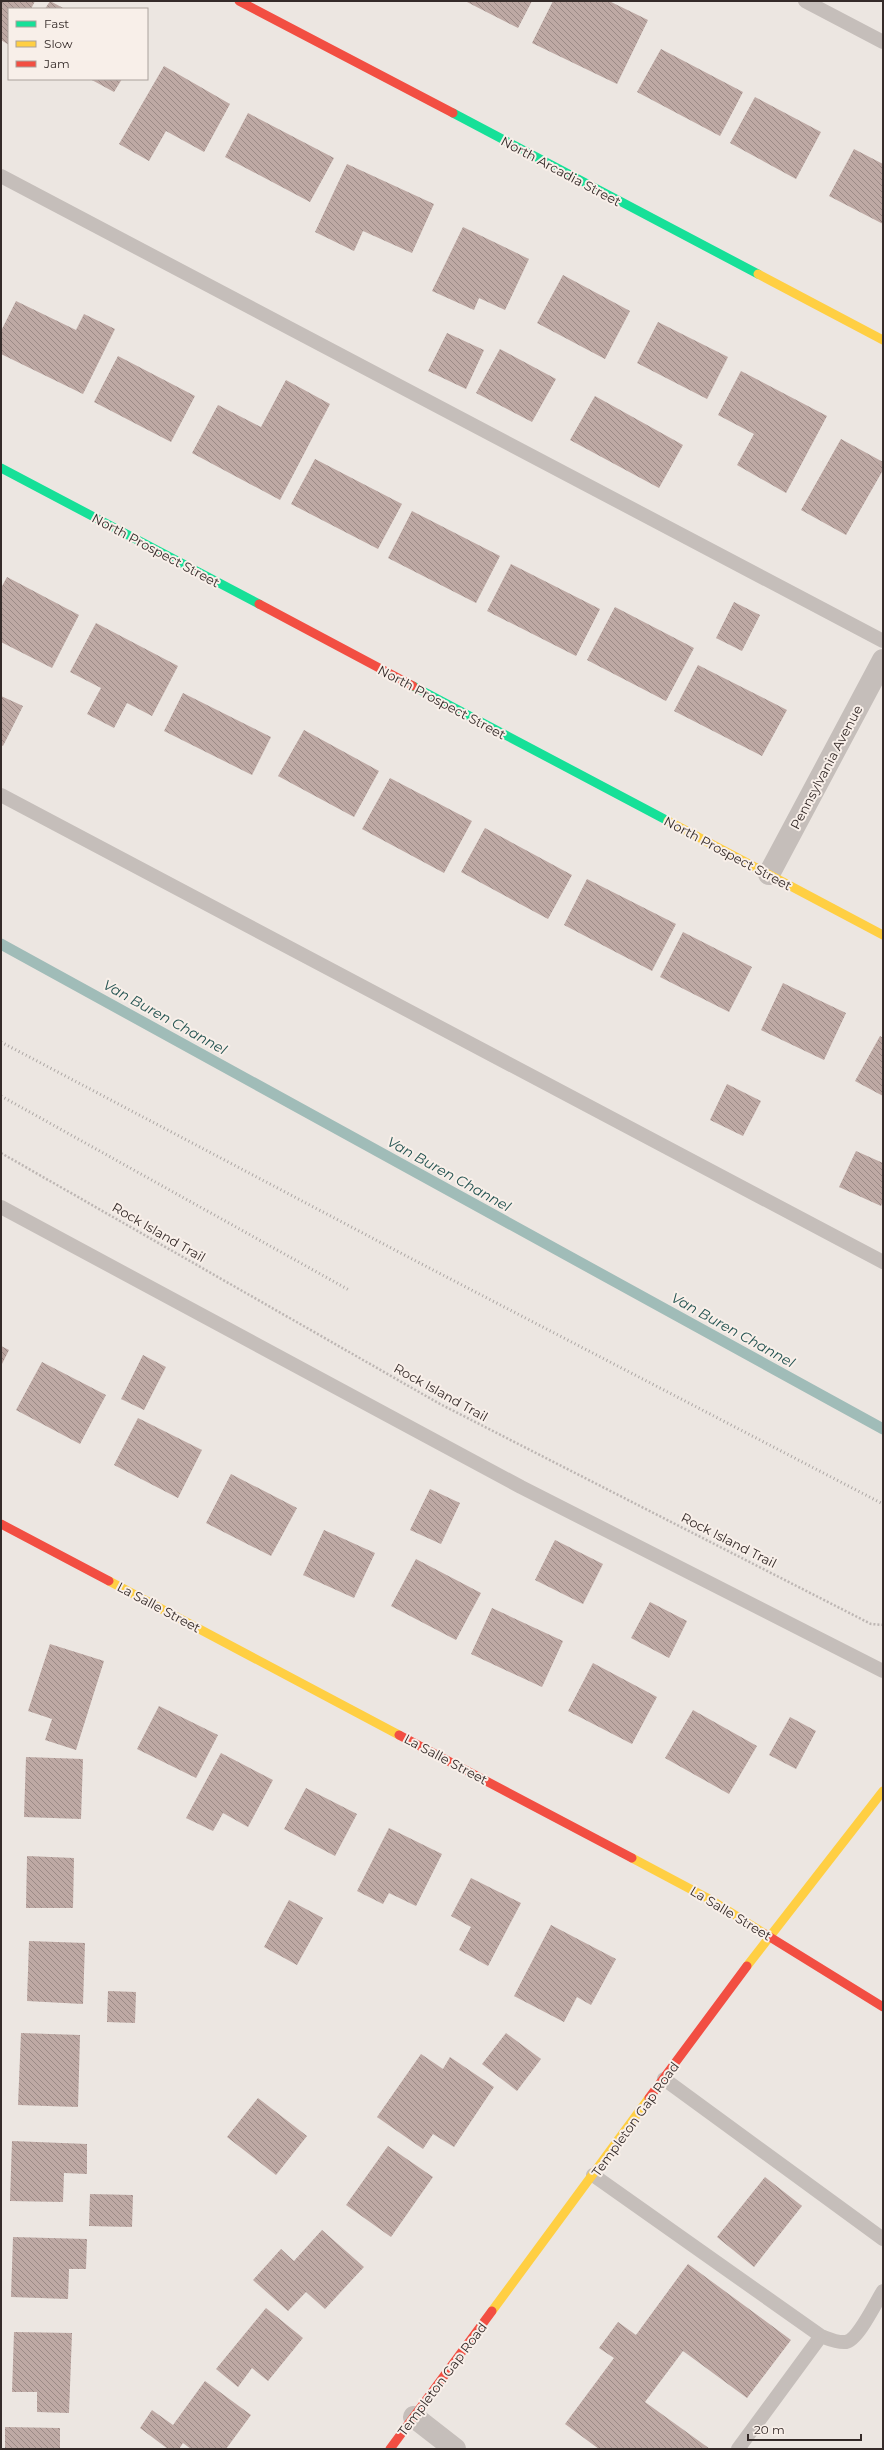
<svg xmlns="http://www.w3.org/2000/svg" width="884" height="2450" viewBox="0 0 884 2450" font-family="Montserrat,sans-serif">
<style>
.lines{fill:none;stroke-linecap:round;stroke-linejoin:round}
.stream{stroke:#a0bcb8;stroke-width:11}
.building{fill:url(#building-back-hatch)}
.path{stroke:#bdb6b3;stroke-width:2.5;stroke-dasharray:2 2;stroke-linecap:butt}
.lane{stroke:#c5beba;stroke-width:14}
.street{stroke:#c5beba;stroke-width:22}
.fast{stroke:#16e098;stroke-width:9}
.slow{stroke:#ffcf43;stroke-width:9}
.jam{stroke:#f24e42;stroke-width:9}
.rail{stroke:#ada7a4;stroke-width:3;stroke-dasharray:1 3;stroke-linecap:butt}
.labels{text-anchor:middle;stroke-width:4;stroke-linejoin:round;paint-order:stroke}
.street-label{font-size:13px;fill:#352b29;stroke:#f8efe9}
.water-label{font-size:14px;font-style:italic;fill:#225250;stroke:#f8efe9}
</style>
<defs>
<pattern id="building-back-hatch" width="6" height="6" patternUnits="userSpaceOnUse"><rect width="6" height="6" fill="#bea9a4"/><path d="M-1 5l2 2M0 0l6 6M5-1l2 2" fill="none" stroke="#9b8a86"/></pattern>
</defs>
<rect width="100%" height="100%" fill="#ece6e1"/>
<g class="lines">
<!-- stream -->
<path class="stream" d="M1,944L883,1429"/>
</g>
<!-- building -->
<path class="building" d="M1,1H35L31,9H9V45L1,40Z
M50,1L65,9H45Z
M465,1H532L518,28Z
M553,1H609L648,20L617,84L532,43Z
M661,49L743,92L720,136L637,92Z
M164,66L230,104L204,152L166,131L149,161L119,144Z
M90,79H122L114,92Z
M755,97L821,132L796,179L730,143Z
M248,113L334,158L310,202L225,157Z
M854,149L883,164V224L829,196Z
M347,164L434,204L412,253L363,231L354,251L315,232Z
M463,227L529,259L505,310L479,298L474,310L432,291Z
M563,275L630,311L605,359L537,323Z
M16,301L76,330L84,314L115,329L83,394L1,354V331Z
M658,322L728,357L707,399L637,363Z
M447,333L484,350L466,389L428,371Z
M500,349L556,379L532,422L476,393Z
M118,356L195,396L171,442L94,402Z
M741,371L827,416L786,493L737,465L754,434L718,415Z
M286,380L330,404L280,500L192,453L218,405L261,427Z
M595,396L683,445L659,488L570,440Z
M841,439L883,462V470L846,535L801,510Z
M315,459L402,504L378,549L291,504Z
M412,511L500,556L476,603L388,558Z
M511,564L600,609L576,656L487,611Z
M7,577L79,615L52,668L1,642V588Z
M734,602L760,615L742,651L716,638Z
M615,607L694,648L666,701L587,660Z
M96,623L178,666L152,716L127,703L114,728L87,714L101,688L70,672Z
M698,665L787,710L762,756L674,711Z
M183,693L271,737L252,775L164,731Z
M1,696L23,706L3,746L1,745Z
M304,730L379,771L354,817L278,776Z
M390,778L472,821L444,873L362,829Z
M485,828L572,875L548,919L461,872Z
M587,879L676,924L652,971L564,925Z
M683,932L752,967L729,1012L660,977Z
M783,983L846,1013L824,1060L761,1030Z
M880,1036L883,1038V1096L855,1081Z
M727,1084L761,1101L743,1136L710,1120Z
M856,1151L883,1163V1201L881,1206L839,1187Z
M1,1346L9,1350L1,1366Z
M143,1355L166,1367L144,1410L121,1399Z
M42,1362L106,1395L80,1444L16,1410Z
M138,1418L202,1450L178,1498L114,1465Z
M231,1474L297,1508L271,1556L206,1523Z
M430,1489L460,1503L441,1544L410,1530Z
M324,1530L375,1553L354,1598L303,1575Z
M555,1540L603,1564L583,1604L535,1580Z
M416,1559L481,1593L456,1640L391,1606Z
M650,1602L687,1621L669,1658L631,1638Z
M492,1608L563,1641L542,1687L471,1654Z
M50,1644L104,1661L76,1750L45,1740L52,1719L28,1711Z
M593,1663L657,1697L632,1744L568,1711Z
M159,1706L218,1735L196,1778L137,1749Z
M693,1710L757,1746L729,1794L665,1758Z
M790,1717L816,1731L796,1769L769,1755Z
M221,1753L273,1780L248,1827L223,1813L213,1831L186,1818Z
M26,1757L83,1759L81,1819L24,1817Z
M306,1788L357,1814L335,1856L284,1829Z
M389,1828L442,1854L416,1906L389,1893L383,1904L357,1891Z
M27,1856L74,1858L73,1908H26Z
M471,1878L521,1903L488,1966L459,1950L471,1927L451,1916Z
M289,1900L323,1918L297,1965L264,1947Z
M551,1925L616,1959L591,2005L577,1997L564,2022L514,1996Z
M29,1941L85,1943L83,2004L27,2001Z
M108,1991L136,1992L135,2023L107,2022Z
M21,2033L80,2035L78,2107L18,2105Z
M506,2033L541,2059L517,2091L482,2064Z
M421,2054L443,2069L450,2057L494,2087L454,2147L433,2134L423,2149L377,2117Z
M258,2098L307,2136L276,2175L227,2137Z
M12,2141L87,2144V2174L64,2173L63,2202L10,2201Z
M388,2146L433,2177L391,2237L346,2205Z
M765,2177L802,2206L754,2267L717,2237Z
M90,2194L133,2195L132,2227L89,2226Z
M322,2230L364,2267L325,2309L306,2292L288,2311L253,2280L281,2249L294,2261Z
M13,2237L87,2239L86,2269H69L68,2299L11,2297Z
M688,2264L791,2340L747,2398L683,2351L645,2402L710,2449H599L565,2424L614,2358L599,2348L618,2322L636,2335Z
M266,2308L303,2338L268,2381L252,2368L238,2387L216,2369Z
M14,2332L72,2333L69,2413L37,2412V2392H12Z
M205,2381L251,2415L226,2449H191L183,2443L179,2449H168L140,2428L152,2410L173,2425Z
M5,2427L60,2428V2449H5Z"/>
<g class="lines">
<!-- path -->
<path class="path" d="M1,1153L440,1404L871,1624L883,1625"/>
<!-- lane -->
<path class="lane" d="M805,1L883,42
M1,176L883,641
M1,795L883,1262
M1,1207L521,1487L883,1671
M664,2079L883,2239
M593,2175L821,2336C829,2339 837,2343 846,2342C858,2340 876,2302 883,2291
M738,2449L821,2336"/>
<!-- street -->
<path class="street" d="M769,874L883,660
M414,2417L455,2449"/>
<!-- fast -->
<path class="fast" d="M453,113L758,274
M1,468L259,604
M413,686L668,821"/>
<!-- slow -->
<path class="slow" d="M758,274L883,340
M668,821L883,935
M109,1581L399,1735
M632,1858L711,1900L765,1934
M747,1966L883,1791
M492,2311L649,2098"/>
<!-- jam -->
<path class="jam" d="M239,1L453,113
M259,604L413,686
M1,1524L109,1581
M399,1735L632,1858
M765,1934L883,2007
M649,2098L747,1966
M390,2449L492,2311"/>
<!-- rail -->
<path class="rail" d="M1,1042L412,1259L883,1504
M1,1096L349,1290"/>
</g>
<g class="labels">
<!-- street labels -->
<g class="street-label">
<text transform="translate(561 171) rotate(28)" y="5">North Arcadia Street</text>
<text transform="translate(156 550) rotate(28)" y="5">North Prospect Street</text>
<text transform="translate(442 702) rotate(28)" y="5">North Prospect Street</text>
<text transform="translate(826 767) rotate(-62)" y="5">Pennsylvania Avenue</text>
<text transform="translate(728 853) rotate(28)" y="5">North Prospect Street</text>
<text transform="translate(159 1232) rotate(30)" y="5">Rock Island Trail</text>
<text transform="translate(441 1392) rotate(29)" y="5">Rock Island Trail</text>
<text transform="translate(729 1540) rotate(27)" y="5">Rock Island Trail</text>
<text transform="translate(159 1607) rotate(28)" y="5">La Salle Street</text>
<text transform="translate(446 1759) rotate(28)" y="5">La Salle Street</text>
<text transform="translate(731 1913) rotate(31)" y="5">La Salle Street</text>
<text transform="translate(635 2119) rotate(-54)" y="5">Templeton Gap Road</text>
<text transform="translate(442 2379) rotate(-53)" y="5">Templeton Gap Road</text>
</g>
<!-- water labels -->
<g class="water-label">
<text transform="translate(165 1017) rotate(29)" y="5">Van Buren Channel</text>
<text transform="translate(449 1174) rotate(29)" y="5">Van Buren Channel</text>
<text transform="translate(733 1330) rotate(29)" y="5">Van Buren Channel</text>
</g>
</g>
<!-- border -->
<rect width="884" height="2450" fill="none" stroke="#352b29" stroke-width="4"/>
<!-- legend -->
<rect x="8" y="8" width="140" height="72" fill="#f8efe9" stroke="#aaa19c"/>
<rect x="16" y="21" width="20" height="6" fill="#16e098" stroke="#aaa19c"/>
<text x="44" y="28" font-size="12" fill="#352b29">Fast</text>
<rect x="16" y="41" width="20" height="6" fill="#ffcf43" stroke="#aaa19c"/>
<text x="44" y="48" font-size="12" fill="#352b29">Slow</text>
<rect x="16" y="61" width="20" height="6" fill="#f24e42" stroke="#aaa19c"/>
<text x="44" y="68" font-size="12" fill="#352b29">Jam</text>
<!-- scale -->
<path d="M748 2434v6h113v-6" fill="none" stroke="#352b29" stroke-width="2"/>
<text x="754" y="2434" font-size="12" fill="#352b29" stroke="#f8efe9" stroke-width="3" paint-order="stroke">20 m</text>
</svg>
